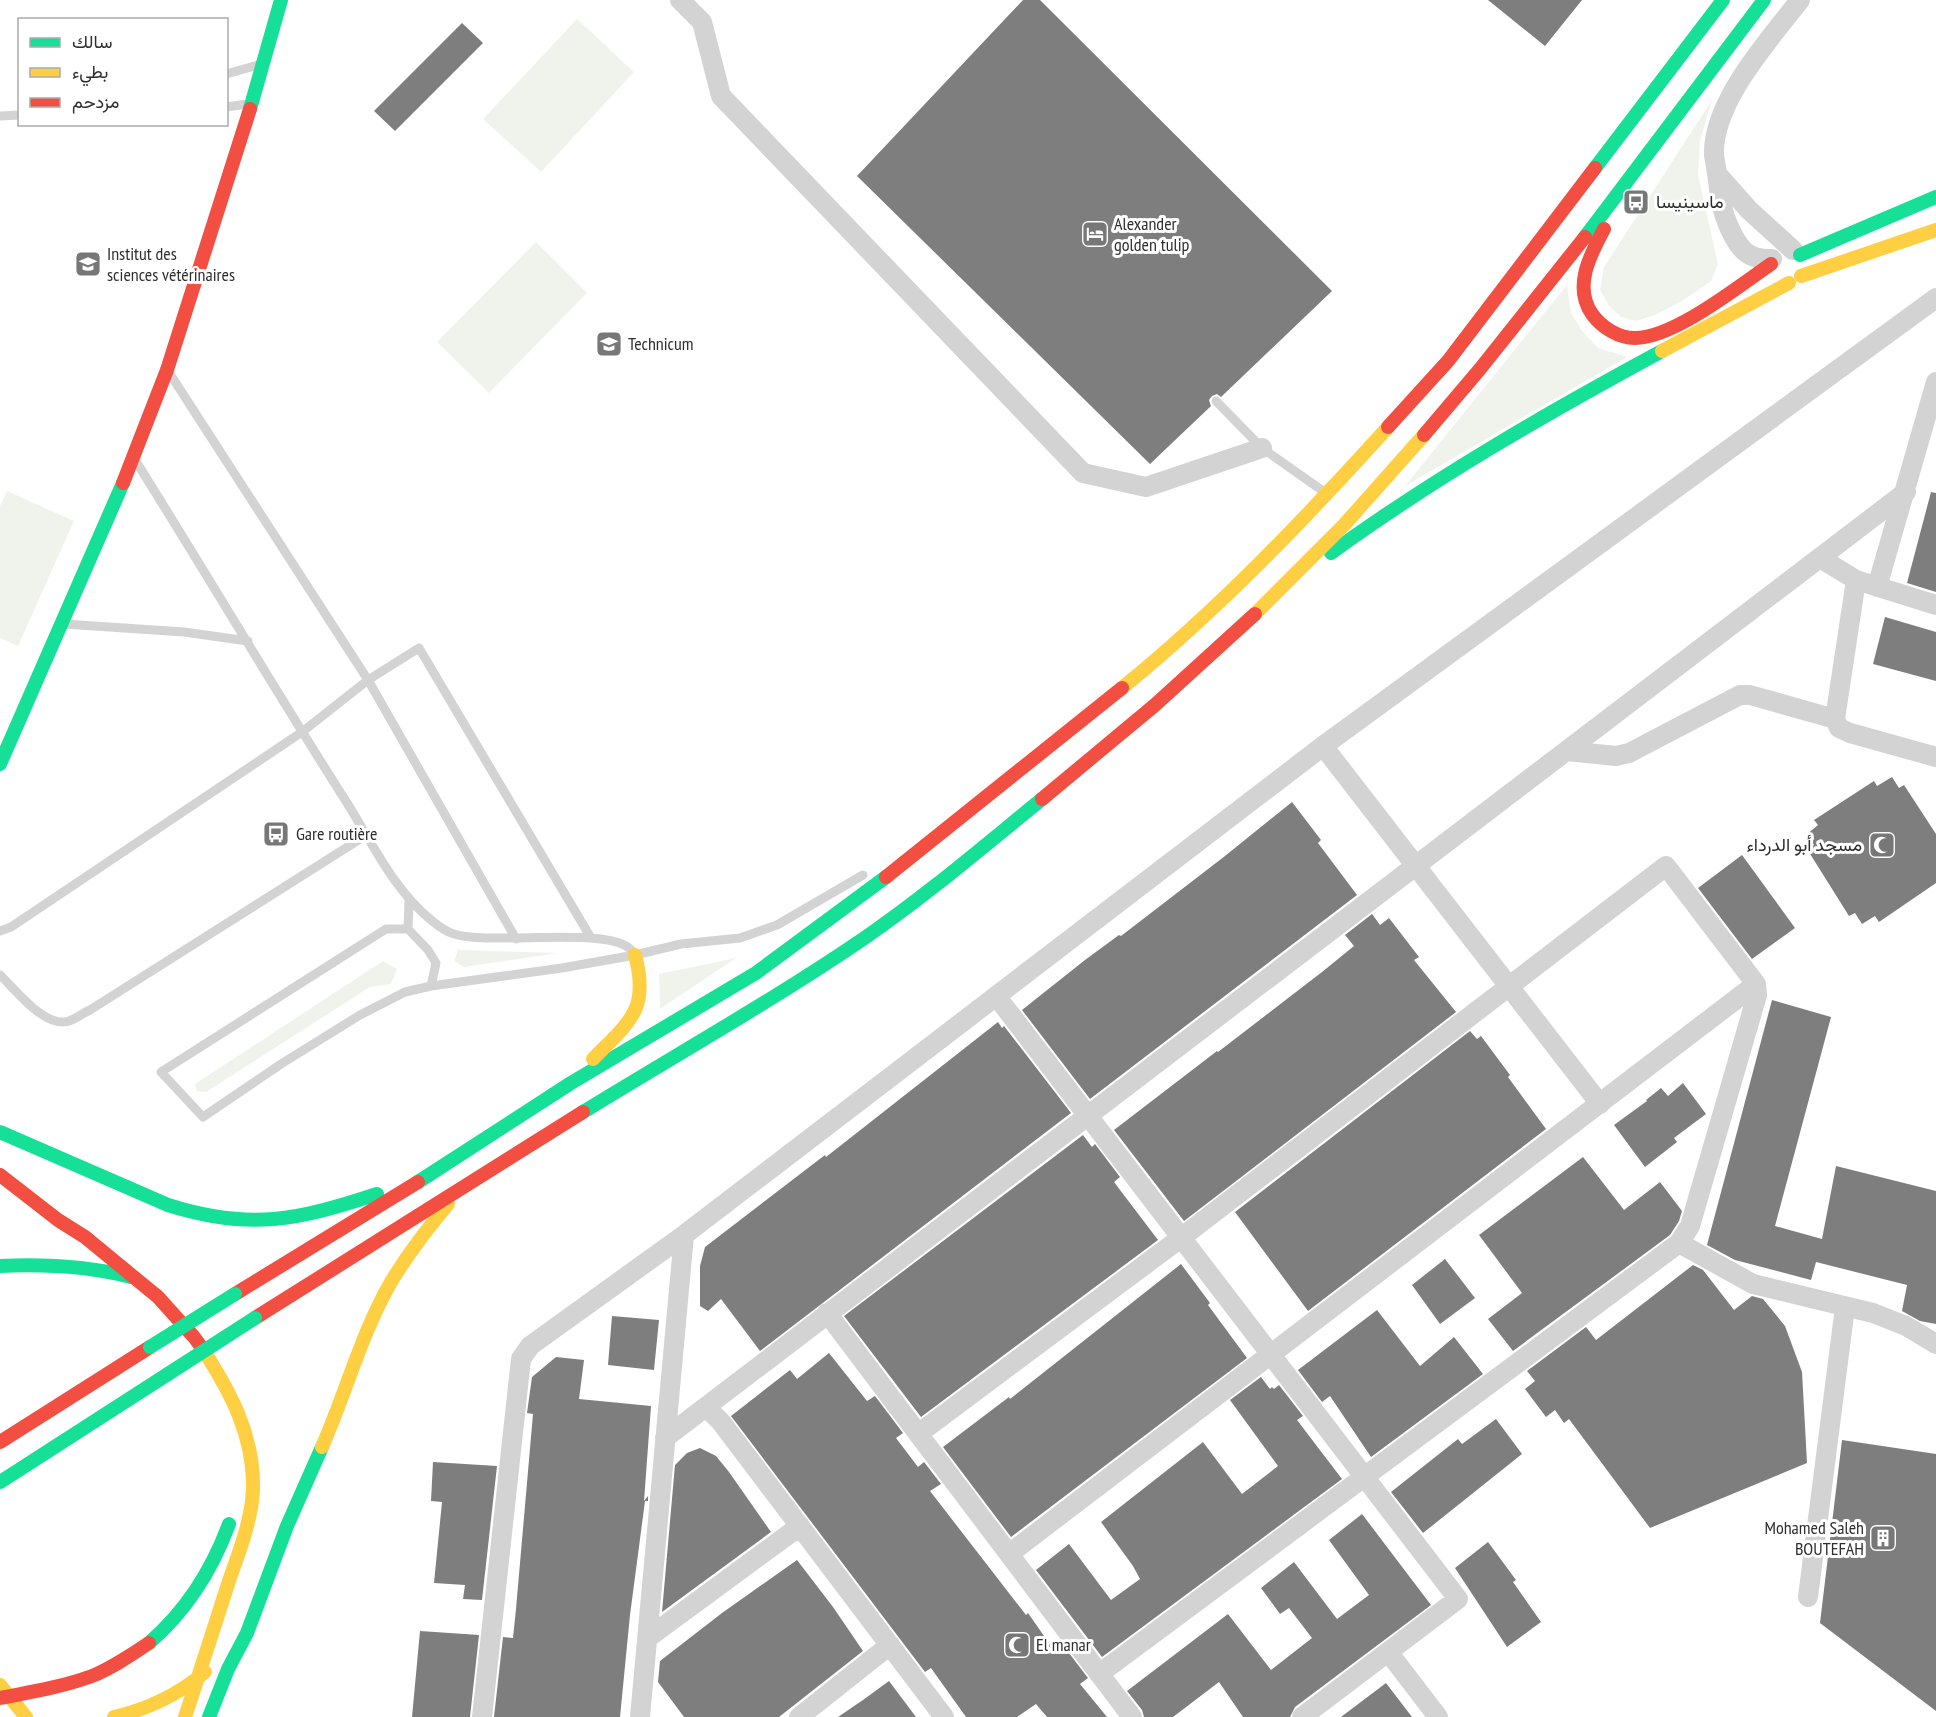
<svg xmlns="http://www.w3.org/2000/svg" width="1936" height="1717" viewBox="0 0 1936 1717" font-family="'PT Sans Narrow',Vazirmatn,sans-serif">
<style>
.green{fill:#f0f3ec}
.building{fill:#7e7e7e}
.lines{fill:none;stroke-linecap:round;stroke-linejoin:round}
.lane{stroke:#d3d3d3;stroke-width:9}
.street{stroke:#d3d3d3;stroke-width:20}
.fast{stroke:#16e098;stroke-width:14}
.slow{stroke:#ffcf43;stroke-width:14}
.jam{stroke:#f24e42;stroke-width:14}
.fast-bridge{stroke:#16e098;stroke-width:14}
.jam-bridge{stroke:#f24e42;stroke-width:14}
.labels{text-anchor:middle;stroke-width:6;stroke-linejoin:round;paint-order:stroke}
.poi-label{font-size:18px;fill:#2e2e2e;stroke:#fff;text-anchor:start}
</style>
<rect width="100%" height="100%" fill="#fff"/>
<!-- green -->
<path class="green" d="M577,19L634,72L541,172L483,119Z
M1712,100L1700,141L1698,175L1718,264L1711,281L1682,301L1655,315L1636,321L1621,317L1609,306L1600,290L1604,267Z
M536,242L587,293L489,393L437,342Z
M1567,285L1571,313L1582,331L1598,348L1627,357L1405,486Z
M7,491L74,521L18,646L0,638V506Z
M458,950L558,953L464,967L454,961Z
M736,958L660,1009L659,974Z
M383,961L397,969L391,984L370,987L206,1092L197,1091L195,1084Z"/>
<!-- building -->
<path class="building" d="M1023,0H1040L1332,291L1221,397L1217,394L1212,396L1209,400L1211,406L1150,464L857,176Z
M1488,0H1582L1545,46Z
M462,23L483,43L395,131L374,111Z
M1931,492L1936,493V592L1907,583Z
M1885,617L1936,632V681L1873,664Z
M1892,777L1899,788L1904,785L1936,834V883L1879,922L1875,916L1862,924L1855,913L1849,916L1807,849L1814,845L1806,835L1818,825L1814,820L1874,781L1877,786Z
M1292,802L1321,840L1318,843L1357,895L1090,1099L1022,1010L1085,960L1119,935L1121,936L1225,856Z
M1742,855L1795,928L1752,959L1698,888Z
M1372,914L1380,925L1389,918L1419,957L1414,960L1456,1012L1184,1221L1114,1130L1217,1051L1218,1052L1322,972L1354,946L1345,935Z
M1772,1000L1831,1017L1775,1226L1822,1239L1836,1166L1936,1191V1324L1920,1321L1902,1311L1907,1285L1816,1262L1811,1280L1735,1260L1707,1245Z
M998,1022L1002,1028L1004,1026L1071,1113L760,1351L721,1299L708,1311L700,1306V1266L705,1247L791,1181L825,1155L826,1157Z
M1470,1031L1477,1039L1481,1036L1510,1075L1508,1077L1546,1129L1308,1311L1235,1212Z
M1683,1083L1706,1114L1674,1138L1677,1142L1645,1167L1614,1125L1647,1101L1646,1100L1661,1088L1668,1096Z
M1083,1135L1092,1147L1095,1144L1120,1177L1114,1182L1158,1240L921,1417L844,1316Z
M1583,1157L1624,1210L1660,1182L1682,1211L1679,1221L1670,1235L1513,1351L1488,1319L1522,1293L1479,1235Z
M1445,1259L1475,1298L1440,1324L1412,1285Z
M1181,1264L1210,1303L1208,1305L1247,1358L1011,1537L943,1447L1009,1397L1010,1399Z
M1693,1265L1703,1270L1734,1310L1752,1296L1763,1299L1785,1326L1802,1372L1807,1463L1650,1528L1569,1419L1564,1423L1555,1410L1546,1417L1525,1389L1535,1381L1527,1371L1586,1327L1596,1340Z
M1377,1310L1420,1366L1454,1337L1483,1374L1371,1457L1330,1396L1322,1402L1298,1370Z
M612,1316L659,1320L654,1370L608,1365Z
M829,1353L867,1401L875,1396L903,1433L896,1438L918,1467L924,1462L941,1484L930,1491L1026,1615L1028,1613L1051,1646L1059,1640L1088,1678L1080,1684L1107,1717H1047L1036,1704L1017,1717H966L931,1668L925,1672L731,1416L790,1370L797,1379Z
M556,1357L584,1360L579,1399L651,1406L644,1501L648,1496V1501H645L630,1615L620,1717H494L503,1637L513,1638L516,1609L533,1414L527,1413L532,1377Z
M1261,1377L1270,1389L1272,1387L1274,1389L1279,1385L1303,1416L1297,1420L1342,1479L1102,1657L1036,1570L1069,1544L1111,1600L1140,1579L1133,1566L1101,1522L1203,1442L1242,1494L1278,1466L1230,1400Z
M1496,1419L1522,1454L1423,1533L1391,1492L1458,1439L1462,1444Z
M1842,1440L1936,1454V1711L1820,1623Z
M700,1448L716,1456L729,1472L771,1532L662,1612L675,1465L687,1453Z
M433,1462L497,1466L482,1600L463,1599L465,1585L434,1583L442,1502L431,1501Z
M1362,1514L1431,1605L1295,1707L1290,1717H1243L1219,1682L1173,1717H1144L1142,1710L1127,1691L1228,1614L1271,1670L1312,1638L1289,1608L1280,1614L1261,1588L1294,1562L1337,1619L1369,1595L1329,1540Z
M1488,1542L1516,1580L1513,1582L1541,1622L1507,1647L1455,1568Z
M797,1560L833,1607L863,1651L779,1717H684L658,1682L660,1661L722,1613Z
M420,1631L479,1635L470,1717H412Z
M889,1681L916,1717H838L863,1700Z
M1386,1683L1412,1717H1341Z"/>
<g class="lines">
<!-- lane -->
<path class="lane" d="M226,74L258,65
M226,107L248,104
M0,116L20,115
M170,374L368,680L516,939
M1216,401L1262,448L1323,491
M137,463C206,573 272,685 342,795C370,838 391,887 431,920C437,925 447,932 454,934C491,946 613,925 632,951
M64,624L184,632L248,641
M409,901L408,929L428,950L436,963L431,986L562,968L635,955L681,944L740,938L777,925L863,875
M408,929H386L161,1072L203,1117L281,1064L360,1015L405,992L431,986
M0,931L11,927L302,732L368,680L419,648L591,938
M0,975C16,990 45,1029 69,1021C76,1019 83,1013 90,1010L368,834"/>
<!-- street -->
<path class="street" d="M680,0L702,22L721,96L1083,473L1146,487L1262,448
M1717,174L1749,210L1793,250
M1772,259C1747,260 1739,249 1729,227C1720,207 1720,194 1717,173C1716,167 1715,161 1714,155C1712,102 1770,39 1800,0
M1820,558L1856,580L1936,605
M1856,580L1835,719L1839,728L1850,733L1936,757
M1877,587L1936,382
M1323,746L1600,1104
M1567,751L1616,756L1629,753L1740,695H1750L1835,719
M997,997L1458,1599L1302,1717
M1679,1243L1753,1284L1873,1313L1906,1326L1936,1344
M827,1313L1132,1717
M706,1407L721,1422L944,1717
M918,1434L1182,1237L1666,866L1756,984L1757,995L1690,1226L1679,1243L1099,1674
M665,1438L1906,492
M1009,1554L1756,984
M1808,1597L1845,1307
M649,1637L800,1526
M1389,1653L1438,1717
M482,1717L521,1359L530,1346L684,1235L1323,746L1936,298
M640,1717L684,1235
M799,1717L890,1645"/>
<!-- fast -->
<path class="fast" d="M250,109L281,0
M1595,168L1723,0
M1585,237L1764,0
M1800,255L1936,197
M1331,553C1436,477 1549,412 1662,351
M0,764L123,483
M583,1112C677,1054 774,1000 866,937C927,895 984,846 1042,799
M0,1132L168,1205C250,1231 298,1220 377,1194
M418,1182L571,1083L756,973L886,877
M0,1266C45,1264 88,1266 131,1277
M0,1482L168,1374
M149,1643C186,1611 212,1570 229,1524
M209,1717L228,1669L247,1633L287,1526L322,1447"/>
<!-- slow -->
<path class="slow" d="M1801,276L1936,230
M1662,351L1789,283
M1255,614L1344,525L1424,435
M1122,688C1219,609 1305,519 1388,427
M593,1059C629,1022 650,1010 635,955
M322,1447C346,1393 361,1334 391,1282C408,1254 427,1229 448,1204
M0,1685L26,1717
M114,1717C148,1709 178,1695 205,1672
M185,1717C200,1672 214,1627 229,1581C239,1552 252,1520 253,1488C254,1435 230,1391 202,1348"/>
<!-- jam -->
<path class="jam" d="M1604,229C1590,255 1573,287 1592,314C1602,328 1619,338 1635,338C1674,338 1739,286 1771,264
M1388,427L1448,361L1595,168
M1424,435L1480,369L1585,237
M123,483L167,370L250,109
M1042,799L1155,705L1255,614
M886,877L1122,688
M0,1175L58,1220L85,1237L158,1297L194,1337L202,1348
M235,1294L418,1182
M255,1318L583,1112
M0,1442L150,1347"/>
<!-- fast-bridge -->
<path class="fast-bridge" d="M150,1347L235,1294
M168,1374L255,1318"/>
<!-- jam-bridge -->
<path class="jam-bridge" d="M0,1698C31,1692 62,1687 92,1676C112,1668 131,1655 149,1643"/>
</g>
<!-- icons -->
<defs>
<symbol id="bus-square" viewBox="-11 -11 22 22"><rect x="-9" y="-9" width="18" height="18" rx="4" fill="#777" stroke="#fff"/><path d="M-5-6H5V4H4V6H2V4H-2V6H-4V4H-5ZM-3.5-4V0h7V-4ZM-3.5 1.2v1.5H-2V1.2ZM2 1.2v1.5H3.5V1.2Z" fill="#fff"/></symbol>
<symbol id="hotel-square" viewBox="-11 -11 22 22"><rect x="-9" y="-9" width="18" height="18" rx="4" fill="#777" stroke="#fff"/><path d="M-6-4.5h1.5V1H6V5H4.5V3h-9V5H-6ZM-4 0a1.8 1.8 0 1 1 3.6 0ZM.5 0V-2.5h3Q6-2.5 6 0Z" fill="#fff"/></symbol>
<symbol id="university-square" viewBox="-11 -11 22 22"><rect x="-9" y="-9" width="18" height="18" rx="4" fill="#777" stroke="#fff"/><path d="M0-5L7-2L0 1L-7-2ZM-4 1L0 2.5L4 1V4Q0 6-4 4Z" fill="#fff"/></symbol>
<symbol id="school-square" viewBox="-11 -11 22 22"><rect x="-9" y="-9" width="18" height="18" rx="4" fill="#777" stroke="#fff"/><path d="M0-5L7-2L0 1L-7-2ZM-4 1L0 2.5L4 1V4Q0 6-4 4Z" fill="#fff"/></symbol>
<symbol id="mosque-square" viewBox="-11 -11 22 22"><rect x="-9" y="-9" width="18" height="18" rx="4" fill="#777" stroke="#fff"/><path d="M3.5-4.9A6 6 0 1 0 3.5 4.9A5 5 0 1 1 3.5-4.9Z" fill="#fff"/></symbol>
<symbol id="building-square" viewBox="-11 -11 22 22"><rect x="-9" y="-9" width="18" height="18" rx="4" fill="#777" stroke="#fff"/><path d="M-4-6H4V6H1V3H-1V6H-4ZM-2.5-4.3h1.7v1.8h-1.7ZM.8-4.3h1.7v1.8H.8ZM-2.5-1h1.7V.8h-1.7ZM.8-1h1.7V.8H.8Z" fill="#fff"/></symbol>
</defs>
<g fill-rule="evenodd">
<use href="#bus-square" x="1621" y="187" width="30" height="30"/>
<use href="#hotel-square" x="1080" y="219" width="30" height="30"/>
<use href="#university-square" x="73" y="249" width="30" height="30"/>
<use href="#school-square" x="594" y="329" width="30" height="30"/>
<use href="#bus-square" x="261" y="819" width="30" height="30"/>
<use href="#mosque-square" x="1867" y="830" width="30" height="30"/>
<use href="#building-square" x="1868" y="1523" width="30" height="30"/>
<use href="#mosque-square" x="1002" y="1630" width="30" height="30"/>
</g>
<g class="labels">
<!-- poi labels -->
<g class="poi-label">
<text x="1656" y="208">ماسينيسا</text>
<text x="1114" y="230">Alexander<tspan x="1114" dy="21">golden tulip</tspan></text>
<text x="107" y="260">Institut des<tspan x="107" dy="21">sciences vétérinaires</tspan></text>
<text x="628" y="350">Technicum</text>
<text x="296" y="840">Gare routière</text>
<text x="1862" y="851" text-anchor="end">مسجد أبو الدرداء</text>
<text x="1864" y="1534" text-anchor="end">Mohamed Saleh<tspan x="1864" dy="21">BOUTEFAH</tspan></text>
<text x="1036" y="1651">El manar</text>
</g>
</g>
<!-- legend -->
<rect x="18" y="18" width="210" height="108" fill="#ffffff" stroke="#ababab" stroke-width="1.5"/>
<rect x="30" y="38" width="30" height="9" fill="#16e098" stroke="#ababab" stroke-width="1.5"/>
<text x="72" y="48" font-size="18" fill="#2e2e2e">سالك</text>
<rect x="30" y="68" width="30" height="9" fill="#ffcf43" stroke="#ababab" stroke-width="1.5"/>
<text x="72" y="78" font-size="18" fill="#2e2e2e">بطيء</text>
<rect x="30" y="98" width="30" height="9" fill="#f24e42" stroke="#ababab" stroke-width="1.5"/>
<text x="72" y="108" font-size="18" fill="#2e2e2e">مزدحم</text>
</svg>
